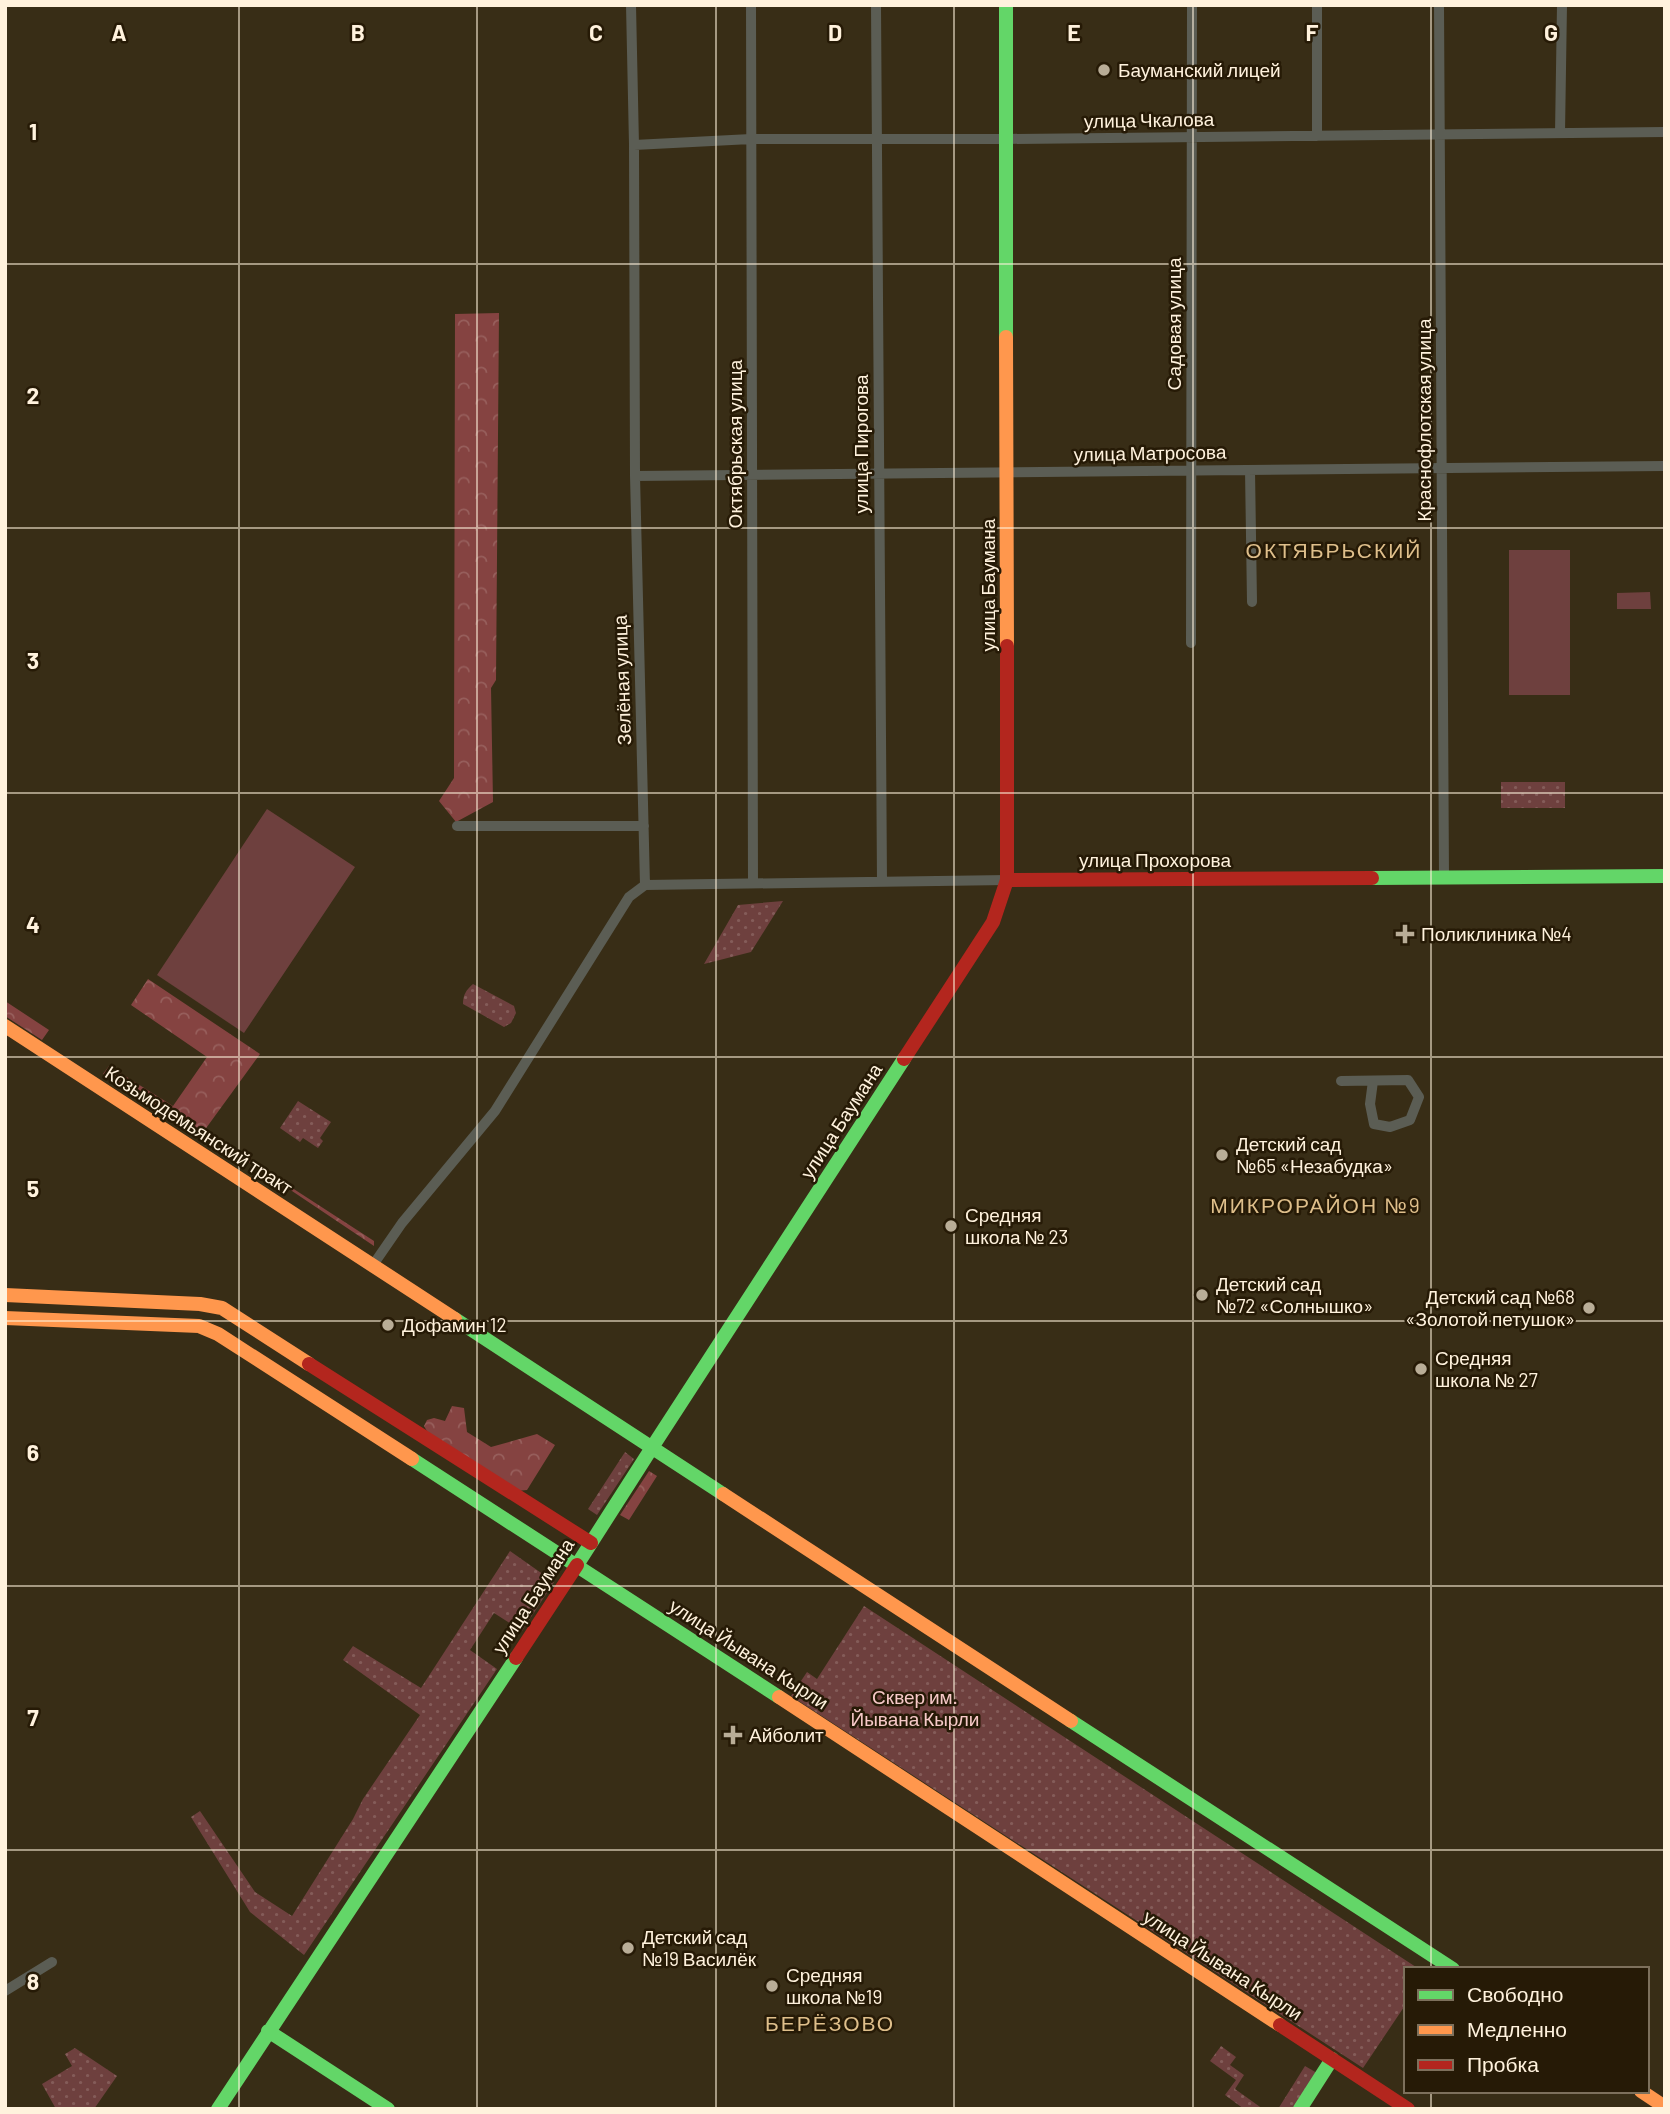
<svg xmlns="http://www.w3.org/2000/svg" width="1670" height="2114" viewBox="0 0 1670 2114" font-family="Barlow,sans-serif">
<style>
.green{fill:url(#green-dots)}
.forest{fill:url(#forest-crowns)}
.pitch{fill:#6e403e}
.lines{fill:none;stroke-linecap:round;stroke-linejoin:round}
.street{stroke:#5b5d54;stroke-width:10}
.fast{stroke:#63d668;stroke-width:14}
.slow{stroke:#ff974d;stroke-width:14}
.jam{stroke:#b3261e;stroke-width:14}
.grid{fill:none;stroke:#fff2dd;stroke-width:2;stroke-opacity:0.55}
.poi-dot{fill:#b9ad97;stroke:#261a06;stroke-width:2.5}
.labels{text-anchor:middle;stroke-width:5;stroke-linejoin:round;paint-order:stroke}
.poi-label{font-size:19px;fill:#fff2dd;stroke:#261a06;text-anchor:start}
.street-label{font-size:19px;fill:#fff2dd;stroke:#261a06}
.park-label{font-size:19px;fill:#f7c9c8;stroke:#261a06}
.neighbourhood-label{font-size:21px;letter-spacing:2px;fill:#dfbf8b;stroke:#261a06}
.grid-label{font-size:23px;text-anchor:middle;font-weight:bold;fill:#fff2dd;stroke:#261a06;stroke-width:5;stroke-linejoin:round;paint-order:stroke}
</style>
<defs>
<pattern id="green-dots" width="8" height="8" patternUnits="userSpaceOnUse" patternTransform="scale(1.75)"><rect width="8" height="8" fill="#6e403e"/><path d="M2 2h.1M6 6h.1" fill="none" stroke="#845c59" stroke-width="1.8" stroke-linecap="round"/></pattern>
<pattern id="forest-crowns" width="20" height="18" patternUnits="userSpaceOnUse" patternTransform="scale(1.75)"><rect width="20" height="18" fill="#854341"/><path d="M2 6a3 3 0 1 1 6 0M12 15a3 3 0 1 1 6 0" fill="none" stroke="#975f5c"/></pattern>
</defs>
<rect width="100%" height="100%" fill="#382d16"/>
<!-- green -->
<path class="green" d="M1501,782H1565V808H1501Z
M783,901L751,952L704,964L738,905Z
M473,984L514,1006L516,1013L511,1023L504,1027L463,1004C463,995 466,990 473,984Z
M298,1101L331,1122L320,1138L323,1141L318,1148L303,1138L300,1142L280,1128Z
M625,1452L634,1459L597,1515L588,1509Z
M510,1551L554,1582L522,1631L494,1613L470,1650L497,1669L304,1955L250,1912L191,1817L200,1811L255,1892L292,1916L353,1819L363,1799L420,1715L343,1660L353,1646L421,1688Z
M864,1606L1419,1969H1406V2004L1363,2068L791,1696L807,1672L817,1679Z
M1221,2046L1236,2057L1230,2065L1244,2075L1235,2089L1263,2109H1244L1225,2095L1236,2080L1210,2061Z
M75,2048L117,2076L94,2109H56L42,2084L72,2066L65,2054Z
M1305,2066L1317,2073L1294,2109H1278Z"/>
<!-- forest -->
<path class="forest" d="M499,313L496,680L491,688L493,802L456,822L439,801L454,778L455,314Z
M148,979L260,1054L204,1131L374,1241V1246L204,1132L200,1137L103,1074L109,1066L173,1106L207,1057L131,1005Z
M5,1001L49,1030L42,1040L5,1016Z
M452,1406L464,1408L467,1432L491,1447L537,1434L555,1445L527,1490L517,1491L428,1433L424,1426L427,1420L434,1418L445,1421Z
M649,1471L657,1476L629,1520L620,1515Z"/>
<!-- pitch -->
<path class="pitch" d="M1509,550H1570V695H1509Z
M1650,592L1651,609H1617V593Z
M267,809L355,867L244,1033L157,975Z"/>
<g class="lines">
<!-- street -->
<path class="street" d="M631,5L634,145L635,476L645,885
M751,5L753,883
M876,5L882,882
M1317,5V136
M1439,5L1444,877
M1560,133L1562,5
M634,145L751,139H1006L1665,132
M1250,470L1252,602
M635,476L1665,466
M1191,643L1192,5
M457,826H644
M645,885L1007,880
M1341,1081L1408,1080L1419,1097L1410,1120L1390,1127L1374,1124L1370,1104L1373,1081
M373,1265L402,1223L495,1111L629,897L645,885
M5,1991L52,1962"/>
<!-- fast -->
<path class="fast" d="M1006,5V337
M1372,878L1665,876
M455,1319L723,1494
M653,1446L904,1059
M412,1459L779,1697
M577,1565L653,1446
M1071,1721L1453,1969
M268,2031L388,2109
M218,2109L516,1658
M1300,2109L1332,2059"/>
<!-- slow -->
<path class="slow" d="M1006,337L1007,646
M5,1026L455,1319
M5,1295L200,1304L222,1308L309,1364
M5,1318L199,1326L218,1334L412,1459
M723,1494L1071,1721
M779,1697L1280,2025
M1641,2091L1665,2107"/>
<!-- jam -->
<path class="jam" d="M1007,880L1372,878
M904,1059L993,922L1007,880V646
M309,1364L591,1543
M516,1658L577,1565
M1280,2025L1408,2109"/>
</g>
<!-- grid -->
<path class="grid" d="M239,5V2109M477,5V2109M716,5V2109M954,5V2109M1193,5V2109M1431,5V1969M5,264H1665M5,528H1665M5,793H1665M5,1057H1665M5,1321H1665M5,1586H1665M5,1850H1665M1431,2091V2109"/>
<!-- markers -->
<g class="poi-dot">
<circle cx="1104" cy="70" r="7"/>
<path d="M1401.5 923.5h7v7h7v7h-7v7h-7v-7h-7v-7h7z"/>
<circle cx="1222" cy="1155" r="7"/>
<circle cx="951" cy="1226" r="7"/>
<circle cx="1202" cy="1295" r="7"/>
<circle cx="1589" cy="1308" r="7"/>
<circle cx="388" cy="1325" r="7"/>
<circle cx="1421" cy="1369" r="7"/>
<path d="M729.5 1724.5h7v7h7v7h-7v7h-7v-7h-7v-7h7z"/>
<circle cx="628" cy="1948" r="7"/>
<circle cx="772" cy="1986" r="7"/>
</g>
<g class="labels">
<!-- poi labels -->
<g class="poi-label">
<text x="1118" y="77">Бауманский лицей</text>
<text x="1421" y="941">Поликлиника №4</text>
<text x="1236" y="1151">Детский сад<tspan x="1236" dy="22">№65 «Незабудка»</tspan></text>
<text x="965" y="1222">Средняя<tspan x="965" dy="22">школа № 23</tspan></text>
<text x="1216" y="1291">Детский сад<tspan x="1216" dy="22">№72 «Солнышко»</tspan></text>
<text x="1575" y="1304" text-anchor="end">Детский сад №68<tspan x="1575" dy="22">«Золотой петушок»</tspan></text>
<text x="402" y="1332">Дофамин 12</text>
<text x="1435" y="1365">Средняя<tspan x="1435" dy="22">школа № 27</tspan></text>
<text x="749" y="1742">Айболит</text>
<text x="642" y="1944">Детский сад<tspan x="642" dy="22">№19 Василёк</tspan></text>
<text x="786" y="1982">Средняя<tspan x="786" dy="22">школа №19</tspan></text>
</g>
<!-- street labels -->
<g class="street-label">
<text transform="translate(1149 120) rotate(-1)" y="7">улица Чкалова</text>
<text transform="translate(1174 324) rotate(-90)" y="7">Садовая улица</text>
<text transform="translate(1424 420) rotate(-90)" y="7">Краснофлотская улица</text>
<text transform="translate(735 444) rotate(-90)" y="7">Октябрьская улица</text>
<text transform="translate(861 444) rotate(-90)" y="7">улица Пирогова</text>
<text transform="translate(1150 453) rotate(-1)" y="7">улица Матросова</text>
<text transform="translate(988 585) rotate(-90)" y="7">улица Баумана</text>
<text transform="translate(622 680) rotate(-92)" y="7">Зелёная улица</text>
<text x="1155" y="867">улица Прохорова</text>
<text transform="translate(841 1121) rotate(-57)" y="7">улица Баумана</text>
<text transform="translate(199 1130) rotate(33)" y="7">Козьмодемьянский тракт</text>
<text transform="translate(533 1596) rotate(-57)" y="7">улица Баумана</text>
<text transform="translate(749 1654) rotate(33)" y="7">улица Йывана Кырли</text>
<text transform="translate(1223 1965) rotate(33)" y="7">улица Йывана Кырли</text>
</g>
<!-- park labels -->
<g class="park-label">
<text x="915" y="1704">Сквер им.<tspan x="915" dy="22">Йывана Кырли</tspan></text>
</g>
<!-- neighbourhood labels -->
<g class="neighbourhood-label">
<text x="1334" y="558">ОКТЯБРЬСКИЙ</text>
<text x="1316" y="1213">МИКРОРАЙОН №9</text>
<text x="830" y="2031">БЕРЁЗОВО</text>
</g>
</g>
<g class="grid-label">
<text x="119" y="41">A</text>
<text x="358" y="41">B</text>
<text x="596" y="41">C</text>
<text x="835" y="41">D</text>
<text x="1074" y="41">E</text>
<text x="1312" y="41">F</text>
<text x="1551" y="41">G</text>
<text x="33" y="140">1</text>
<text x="33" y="404">2</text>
<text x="33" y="669">3</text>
<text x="33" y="933">4</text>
<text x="33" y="1197">5</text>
<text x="33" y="1461">6</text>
<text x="33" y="1726">7</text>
<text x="33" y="1990">8</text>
</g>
<!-- border -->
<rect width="1670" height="2114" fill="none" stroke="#fff2dd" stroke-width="14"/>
<!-- legend -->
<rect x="1404" y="1967" width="245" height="126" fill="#261a06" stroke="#7d705c" stroke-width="2"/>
<rect x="1418" y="1990" width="35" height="10" fill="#63d668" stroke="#7d705c" stroke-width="2"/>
<text x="1467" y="2002" font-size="21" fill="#fff2dd">Свободно</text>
<rect x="1418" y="2025" width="35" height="10" fill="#ff974d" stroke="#7d705c" stroke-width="2"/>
<text x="1467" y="2037" font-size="21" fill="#fff2dd">Медленно</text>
<rect x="1418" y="2060" width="35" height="10" fill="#b3261e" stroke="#7d705c" stroke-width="2"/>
<text x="1467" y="2072" font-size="21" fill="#fff2dd">Пробка</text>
</svg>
